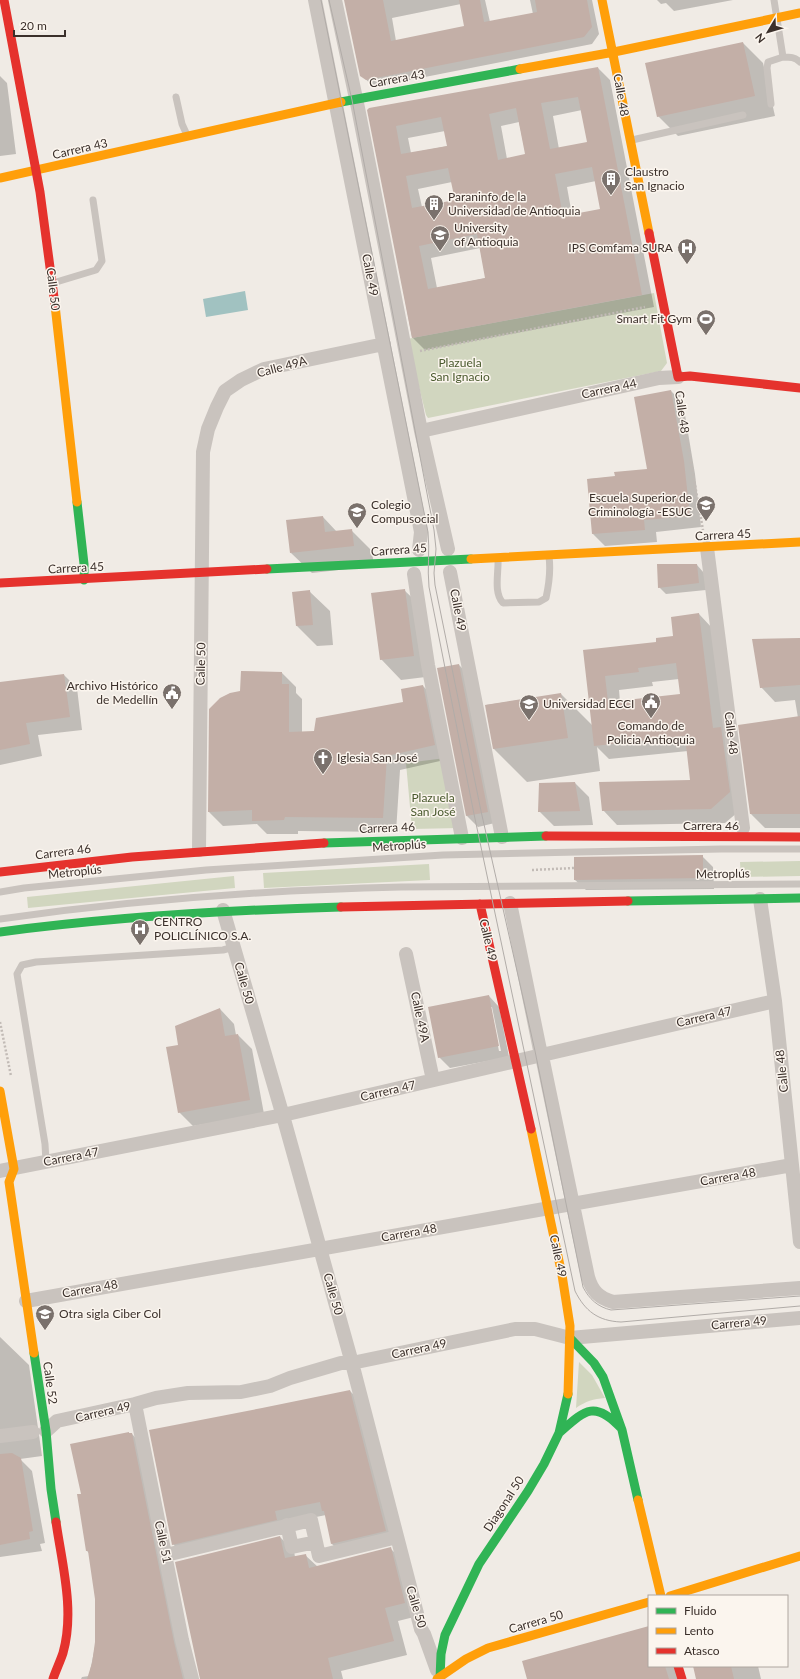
<svg xmlns="http://www.w3.org/2000/svg" width="800" height="1679" viewBox="0 0 800 1679" font-family="Lato,sans-serif">
<style>
.green{fill:#d1d6bf}
.water{fill:#a1c2c1}
.shadow{fill:#0003;fill-rule:evenodd}
.building{fill:#c3afa7;fill-rule:evenodd}
.lines{fill:none;stroke-linecap:round;stroke-linejoin:round}
.path{stroke:#c2bbb6;stroke-width:2.5;stroke-dasharray:2 2;stroke-linecap:butt}
.lane{stroke:#c9c3be;stroke-width:7}
.street{stroke:#c9c3be;stroke-width:14}
.fast{stroke:#30b455;stroke-width:9}
.slow{stroke:#ff9f0a;stroke-width:9}
.jam{stroke:#e5322d;stroke-width:9}
.tram{stroke:#b1aca8;stroke-width:1}
.labels{text-anchor:middle;stroke-width:3;stroke-linejoin:round;paint-order:stroke}
.street-label{font-size:12px;fill:#3b302b;stroke:#fbf5ee}
.poi-label{font-size:12px;fill:#3b302b;stroke:#fbf5ee;text-anchor:start}
.park-label{font-size:12px;fill:#4a5a2e;stroke:#fbf5ee}
</style>
<rect width="100%" height="100%" fill="#f0ebe5"/>
<!-- green -->
<path class="green" d="M654,293L667,363L661,371L428,418L426,415L407,339Z
M446,758L460,828L412,829L406,763Z
M800,861V876L741,877L740,862Z
M429,864L430,880L264,888L263,873Z
M234,876L235,888L28,908L27,897Z
M579,1362L592,1375L605,1398C593,1399 586,1401 576,1408Z"/>
<!-- water -->
<path class="water" d="M245,291L248,310L206,317L203,299Z"/>
<!-- shadow -->
<path class="shadow" d="M345,0H485L490,22L533,14L530,0H592L599,34L592,44L374,87L361,75ZM461,4L465,27L396,41L392,18Z
M657,0H733L674,11L666,3L661,4Z
M743,43L763,63L775,116L678,136L658,116Z
M598,68L610,80L654,307L425,350L412,337L369,109ZM582,110L588,143L559,149L553,116ZM519,122L526,155L507,159L501,126ZM445,131L448,146L411,153L408,138ZM596,181L602,210L572,215L567,187ZM452,182L456,201L422,207L418,189ZM480,248L486,278L437,288L431,258Z
M0,76L7,83L16,154L0,156Z
M671,391L683,403L695,474L701,527L656,532L657,542L605,546L593,534L588,479L616,477L648,470Z
M323,517L337,532L351,530L372,551L374,566L312,573L291,553Z
M697,565L704,573L706,590L666,594L659,587Z
M404,590L425,610L434,676L401,680L381,659Z
M309,591L330,611L333,645L317,646L297,626Z
M699,614L713,629L744,807L725,823L617,825L603,810L691,781L688,751L609,759L597,747L600,771L527,782L494,749L486,705L561,694L593,726L584,651L657,643L674,637ZM679,679L681,695L620,702L619,690L653,686L652,682Z
M800,639V828H765L751,814L798,718L795,700L775,702L761,687Z
M459,665L470,676L499,822L478,827L467,816Z
M282,673L296,687V693L302,699V732H315L404,703L423,686L437,700L449,759L400,770L396,832L298,831V834H267L257,824L223,826L209,812L210,710L241,692Z
M64,675L77,688L82,730L38,735L42,756L0,765V683Z
M575,783L589,797L593,825L554,826L539,811Z
M702,856L713,867L714,889L586,890L575,880Z
M489,996L499,1007L509,1057L450,1068L439,1057ZM490,1007H492L501,1051H499Z
M220,1009L234,1024L236,1035H238L252,1049L264,1114L193,1126L179,1112V1045Z
M0,1337L29,1365L42,1456L20,1459L32,1471L45,1543L40,1544L42,1551L0,1557Z
M350,1391L362,1403L398,1543L344,1556L332,1544L326,1515L286,1523L185,1557L173,1544Z
M132,1434L145,1448L193,1679H81L82,1677L89,1676L96,1642V1599L90,1554L87,1551L82,1494Z
M280,1537L294,1551L295,1557L305,1555L318,1567L390,1548L404,1562L418,1616L398,1621L407,1655L341,1671L343,1679H201Z
M649,1627V1666H675L679,1679H528Z
M694,1666H758L761,1679H698Z"/>
<!-- building -->
<path class="building" d="M344,0H383L391,41L464,26L459,0H480L484,22L537,12L535,0H587L592,27L584,37L366,80L360,76Z
M743,42L755,96L657,117L645,63Z
M598,67L642,295L412,338L367,110L369,108ZM578,97L587,142L550,149L541,103ZM516,108L525,154L498,160L489,114ZM441,117L447,146L401,154L396,126ZM592,167L600,209L563,216L555,174ZM448,168L455,200L412,208L406,176ZM477,234L485,278L428,289L419,246Z
M671,390L684,461L690,516L644,520L645,530L592,534L587,479L615,476L614,472L647,469L634,397Z
M323,516L325,532L352,529L354,546L290,553L286,520Z
M657,564H697L699,583L658,588Z
M405,589L414,656L380,660L371,593Z
M310,590L313,625L296,626L292,592Z
M699,613L713,728L721,727L730,792L711,809L602,811L599,782L690,780L685,736L594,746L583,650L656,642V638L673,636L671,617ZM676,663L680,694L608,702L605,676L639,672L638,668Z
M800,638V685L760,688L752,639Z
M459,664L488,812L466,816L437,668Z
M241,671L282,672V684H289V732L314,731L316,718L403,702L401,689L423,685L435,745L387,756L383,818L285,817L284,820L252,821V810L208,812L209,709L220,698L230,693L240,691Z
M64,674L70,717L26,723L30,744L0,750V682Z
M561,693L568,738L493,749L485,705Z
M800,716V814H750L738,725Z
M575,782L580,811L538,812L539,783Z
M703,855V878L574,880V857Z
M489,995L499,1046L438,1058L428,1007Z
M220,1008L225,1036L238,1034L250,1100L178,1113L166,1047L178,1045L175,1026Z
M350,1390L386,1531L331,1544L324,1511H322L320,1502L275,1511L277,1520L172,1545L149,1430L262,1408Z
M129,1432V1433H132L174,1642L183,1679H87L92,1663L95,1642V1599L88,1551H86L77,1494H81L70,1444Z
M12,1453L21,1458L33,1531L29,1532L30,1539L0,1545V1454Z
M280,1536L285,1558L306,1554L309,1568L391,1547L405,1603L385,1608L394,1641L328,1658L333,1679H200L175,1562Z
M649,1626V1666H665L669,1679H527L522,1661Z
M693,1666H731L734,1679H696Z"/>
<g class="lines">
<!-- path -->
<path class="path" d="M420,351L645,307
M679,395L703,530
M532,870L574,868
M0,1022L11,1076"/>
<!-- lane -->
<path class="lane" d="M774,0L783,57C790,57 795,57 800,62
M176,97L182,124L187,135
M771,104L767,68L768,62L783,57
M632,140L743,115
M53,283L96,270L102,261L93,200
M498,558C499,572 493,592 503,603L539,602L546,598C549,584 551,571 549,557
M0,892L24,888L206,870L443,855L721,849H800
M0,919C133,900 267,890 401,887C534,885 667,886 800,884
M46,1162L45,1144L17,974L22,965L36,962L223,950L234,947"/>
<!-- street -->
<path class="street" d="M315,0L421,532L419,550
M335,0L358,108L421,431L448,549
M421,431L659,378L678,377
M707,548L743,828
M450,572L502,837
M414,574L428,665L462,838
M199,850L203,452L208,429L217,407L225,391L241,380L264,369L384,344
M760,899L775,1001L800,1242
M510,903L540,1050
M223,910L285,1123L352,1363L421,1629L424,1634L437,1670
M406,954L433,1080
M543,1061L588,1277C592,1291 599,1298 613,1302L800,1288
M0,1171L283,1115L775,1001
M26,1301L792,1165
M135,1404L182,1640L192,1679
M46,1431L57,1421L135,1404L156,1398L188,1393L241,1392L270,1386L290,1378L341,1363H352L515,1329H535L570,1338L800,1318
M0,1436L33,1432
M287,1525L292,1547L316,1542L319,1556L397,1537
M166,1555L311,1520L316,1542"/>
<!-- fast -->
<path class="fast" d="M341,102L520,69
M77,502L84,564V580
M267,569L471,559
M324,843L546,836
M628,901L800,898
M0,932C113,917 227,910 341,907
M570,1338L594,1363L603,1377L622,1430L638,1500
M34,1353L46,1431L51,1489L56,1522
M559,1433C584,1411 594,1399 621,1428
M440,1679L441,1654L445,1635L479,1564L528,1491L544,1464L559,1433L568,1394"/>
<!-- slow -->
<path class="slow" d="M602,0L649,233
M520,69L614,52L800,13
M0,178L341,102
M55,305L77,502
M471,559L800,542
M0,1091L14,1169L9,1182L34,1353
M531,1129L562,1275L570,1326L568,1394
M638,1500L661,1596
M670,1596L800,1556
M437,1679L466,1659L488,1648L649,1602"/>
<!-- jam -->
<path class="jam" d="M4,0L40,192L55,305
M649,233L678,377L690,376L800,388
M0,583L267,569
M546,836L800,837
M0,872L132,857L324,843
M480,904L531,1129
M341,907L628,901
M678,1666L682,1679
M53,1679C56,1670 60,1662 63,1653C75,1611 62,1564 56,1522"/>
<!-- tram -->
<path class="tram" d="M321,0L428,532C430,551 427,568 429,587L474,814L575,1291C585,1311 598,1321 621,1322L800,1306
M329,0L352,100L434,530L436,549L434,573L435,585L481,811L535,1051L583,1287C589,1299 598,1307 611,1310L800,1296"/>
</g>
<!-- icons -->
<defs>
<symbol id="building-pin" viewBox="-11 -11 22 30"><path d="M0 17L-7.5 6A9.5 9.5 0 1 1 7.5 6Z" fill="#7a716c" stroke="#fbf5ee"/><path d="M-4-6H4V6H1V3H-1V6H-4ZM-2.5-4.3h1.7v1.8h-1.7ZM.8-4.3h1.7v1.8H.8ZM-2.5-1h1.7V.8h-1.7ZM.8-1h1.7V.8H.8Z" fill="#fff"/></symbol>
<symbol id="university-pin" viewBox="-11 -11 22 30"><path d="M0 17L-7.5 6A9.5 9.5 0 1 1 7.5 6Z" fill="#7a716c" stroke="#fbf5ee"/><path d="M0-5L7-2L0 1L-7-2ZM-4 1L0 2.5L4 1V4Q0 6-4 4Z" fill="#fff"/></symbol>
<symbol id="hospital-pin" viewBox="-11 -11 22 30"><path d="M0 17L-7.5 6A9.5 9.5 0 1 1 7.5 6Z" fill="#7a716c" stroke="#fbf5ee"/><path d="M-5-5h3v3.5h4V-5h3V5h-3V1.5h-4V5h-3Z" fill="#fff"/></symbol>
<symbol id="stadium-pin" viewBox="-11 -11 22 30"><path d="M0 17L-7.5 6A9.5 9.5 0 1 1 7.5 6Z" fill="#7a716c" stroke="#fbf5ee"/><path d="M0-5a6.5 5 0 1 0 0 10a6.5 5 0 1 0 0-10ZM-3.5-1.8h7v3.6h-7Z" fill="#fff"/></symbol>
<symbol id="school-pin" viewBox="-11 -11 22 30"><path d="M0 17L-7.5 6A9.5 9.5 0 1 1 7.5 6Z" fill="#7a716c" stroke="#fbf5ee"/><path d="M0-5L7-2L0 1L-7-2ZM-4 1L0 2.5L4 1V4Q0 6-4 4Z" fill="#fff"/></symbol>
<symbol id="civic-pin" viewBox="-11 -11 22 30"><path d="M0 17L-7.5 6A9.5 9.5 0 1 1 7.5 6Z" fill="#7a716c" stroke="#fbf5ee"/><path d="M-.6-6.5H3V-4.5H.6V-3L4-1V1h2V6H-6V1h2V-1L-.6-3ZM-1.2 2.5V6h2.4V2.5Z" fill="#fff"/></symbol>
<symbol id="church-pin" viewBox="-11 -11 22 30"><path d="M0 17L-7.5 6A9.5 9.5 0 1 1 7.5 6Z" fill="#7a716c" stroke="#fbf5ee"/><path d="M-1.2-6h2.4v3.5h3.3v2.4h-3.3V6h-2.4V-.1h-3.3v-2.4h3.3Z" fill="#fff"/></symbol>
</defs>
<g fill-rule="evenodd">
<use href="#building-pin" x="600" y="168" width="22" height="30"/>
<use href="#building-pin" x="423" y="193" width="22" height="30"/>
<use href="#university-pin" x="429" y="224" width="22" height="30"/>
<use href="#hospital-pin" x="676" y="237" width="22" height="30"/>
<use href="#stadium-pin" x="695" y="308" width="22" height="30"/>
<use href="#university-pin" x="695" y="494" width="22" height="30"/>
<use href="#school-pin" x="346" y="501" width="22" height="30"/>
<use href="#civic-pin" x="161" y="682" width="22" height="30"/>
<use href="#civic-pin" x="640" y="691" width="22" height="30"/>
<use href="#university-pin" x="518" y="693" width="22" height="30"/>
<use href="#church-pin" x="312" y="747" width="22" height="30"/>
<use href="#hospital-pin" x="129" y="918" width="22" height="30"/>
<use href="#school-pin" x="34" y="1303" width="22" height="30"/>
</g>
<g class="labels">
<!-- street labels -->
<g class="street-label">
<text transform="translate(397 79) rotate(-10)" y="4">Carrera 43</text>
<text transform="translate(621 95) rotate(80)" y="4">Calle 48</text>
<text transform="translate(80 149) rotate(-13)" y="4">Carrera 43</text>
<text transform="translate(370 275) rotate(79)" y="4">Calle 49</text>
<text transform="translate(53 289) rotate(83)" y="4">Calle 50</text>
<text transform="translate(282 367) rotate(-15)" y="4">Calle 49A</text>
<text transform="translate(609 389) rotate(-12)" y="4">Carrera 44</text>
<text transform="translate(682 412) rotate(82)" y="4">Calle 48</text>
<text transform="translate(723 535) rotate(-3)" y="4">Carrera 45</text>
<text transform="translate(399 550) rotate(-4)" y="4">Carrera 45</text>
<text transform="translate(76 568) rotate(-3)" y="4">Carrera 45</text>
<text transform="translate(458 610) rotate(79)" y="4">Calle 49</text>
<text transform="translate(201 664) rotate(-89)" y="4">Calle 50</text>
<text transform="translate(731 733) rotate(83)" y="4">Calle 48</text>
<text x="711" y="830">Carrera 46</text>
<text transform="translate(387 828) rotate(-2)" y="4">Carrera 46</text>
<text transform="translate(399 846) rotate(-4)" y="4">Metroplús</text>
<text transform="translate(63 852) rotate(-7)" y="4">Carrera 46</text>
<text transform="translate(75 872) rotate(-6)" y="4">Metroplús</text>
<text transform="translate(723 874) rotate(-1)" y="4">Metroplús</text>
<text transform="translate(488 940) rotate(77)" y="4">Calle 49</text>
<text transform="translate(244 983) rotate(74)" y="4">Calle 50</text>
<text transform="translate(420 1017) rotate(78)" y="4">Calle 49A</text>
<text transform="translate(704 1017) rotate(-13)" y="4">Carrera 47</text>
<text transform="translate(782 1071) rotate(-96)" y="4">Calle 48</text>
<text transform="translate(388 1091) rotate(-13)" y="4">Carrera 47</text>
<text transform="translate(71 1157) rotate(-11)" y="4">Carrera 47</text>
<text transform="translate(728 1177) rotate(-10)" y="4">Carrera 48</text>
<text transform="translate(409 1233) rotate(-10)" y="4">Carrera 48</text>
<text transform="translate(558 1256) rotate(78)" y="4">Calle 49</text>
<text transform="translate(90 1289) rotate(-10)" y="4">Carrera 48</text>
<text transform="translate(333 1294) rotate(74)" y="4">Calle 50</text>
<text transform="translate(739 1323) rotate(-5)" y="4">Carrera 49</text>
<text transform="translate(419 1349) rotate(-12)" y="4">Carrera 49</text>
<text transform="translate(50 1383) rotate(82)" y="4">Calle 52</text>
<text transform="translate(103 1412) rotate(-13)" y="4">Carrera 49</text>
<text transform="translate(504 1504) rotate(-57)" y="4">Diagonal 50</text>
<text transform="translate(163 1542) rotate(78)" y="4">Calle 51</text>
<text transform="translate(416 1607) rotate(73)" y="4">Calle 50</text>
<text transform="translate(536 1622) rotate(-16)" y="4">Carrera 50</text>
</g>
<!-- poi labels -->
<g class="poi-label">
<text x="625" y="176">Claustro<tspan x="625" dy="14">San Ignacio</tspan></text>
<text x="448" y="201">Paraninfo de la<tspan x="448" dy="14">Universidad de Antioquia</tspan></text>
<text x="454" y="232">University<tspan x="454" dy="14">of Antioquia</tspan></text>
<text x="673" y="252" text-anchor="end">IPS Comfama SURA</text>
<text x="692" y="323" text-anchor="end">Smart Fit Gym</text>
<text x="692" y="502" text-anchor="end">Escuela Superior de<tspan x="692" dy="14">Criminología -ESUC</tspan></text>
<text x="371" y="509">Colegio<tspan x="371" dy="14">Compusocial</tspan></text>
<text x="158" y="690" text-anchor="end">Archivo Histórico<tspan x="158" dy="14">de Medellín</tspan></text>
<text x="543" y="708">Universidad ECCI</text>
<text x="651" y="730" text-anchor="middle">Comando de<tspan x="651" dy="14">Policia Antioquia</tspan></text>
<text x="337" y="762">Iglesia San José</text>
<text x="154" y="926">CENTRO<tspan x="154" dy="14">POLICLÍNICO S.A.</tspan></text>
<text x="59" y="1318">Otra sigla Ciber Col</text>
</g>
<!-- park labels -->
<g class="park-label">
<text x="460" y="367">Plazuela<tspan x="460" dy="14">San Ignacio</tspan></text>
<text x="433" y="802">Plazuela<tspan x="433" dy="14">San José</tspan></text>
</g>
</g>
<!-- legend -->
<rect x="648" y="1595" width="140" height="72" fill="#fbf5ee" stroke="#aea6a0"/>
<rect x="656" y="1608" width="20" height="6" fill="#30b455" stroke="#aea6a0"/>
<text x="684" y="1615" font-size="12" fill="#3b302b">Fluido</text>
<rect x="656" y="1628" width="20" height="6" fill="#ff9f0a" stroke="#aea6a0"/>
<text x="684" y="1635" font-size="12" fill="#3b302b">Lento</text>
<rect x="656" y="1648" width="20" height="6" fill="#e5322d" stroke="#aea6a0"/>
<text x="684" y="1655" font-size="12" fill="#3b302b">Atasco</text>
<!-- north arrow -->
<g transform="translate(768 32) rotate(232)" stroke="#fbf5ee" stroke-width="3" paint-order="stroke">
<path d="M0-3L7 15L0 10L-7 15Z" fill="#3b302b"/>
<text y="-6" font-size="11" font-weight="bold" text-anchor="middle" fill="#3b302b">N</text>
</g>
<!-- scale -->
<path d="M14 30v6h51v-6" fill="none" stroke="#3b302b" stroke-width="2"/>
<text x="20" y="30" font-size="12" fill="#3b302b" stroke="#fbf5ee" stroke-width="3" paint-order="stroke">20 m</text>
</svg>
